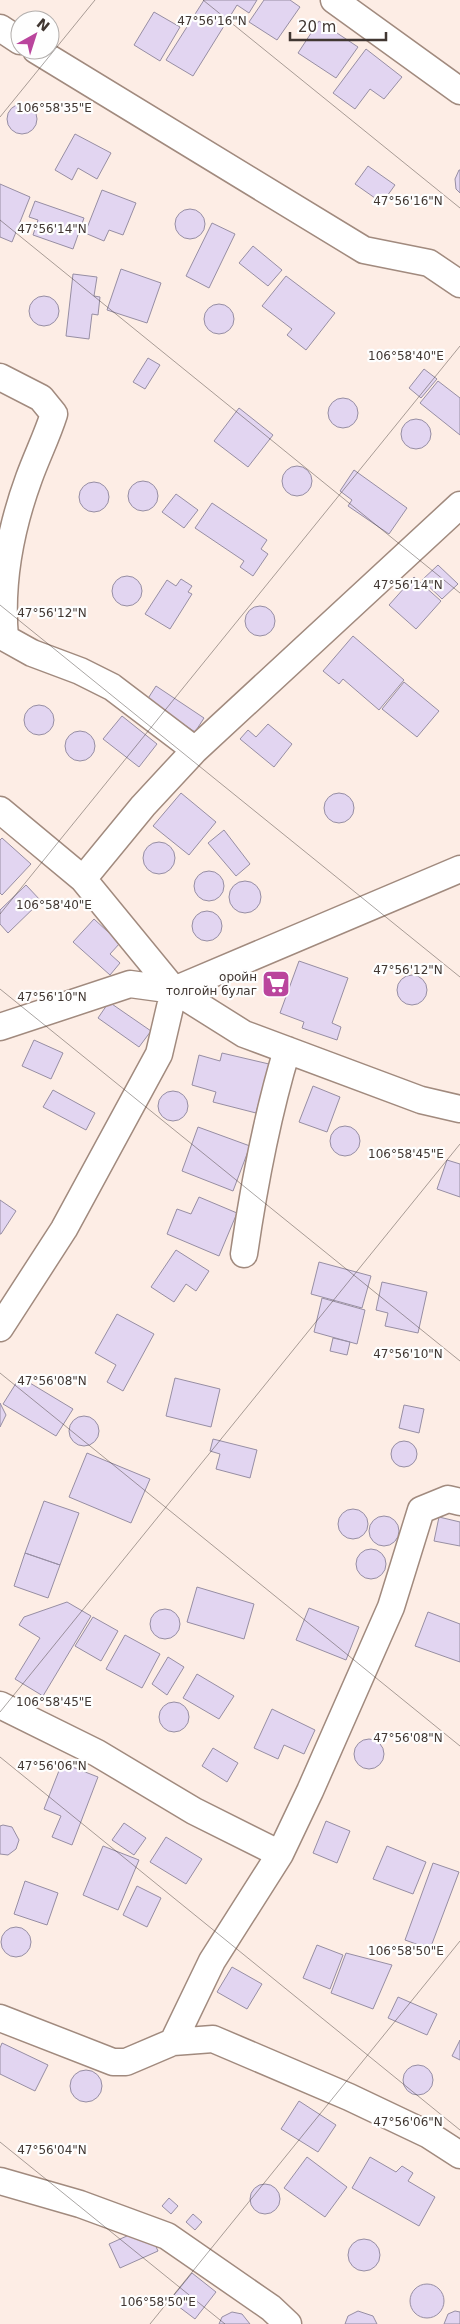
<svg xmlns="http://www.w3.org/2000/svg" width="460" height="2324" viewBox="0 0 460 2324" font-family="'DejaVu Sans',sans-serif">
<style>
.building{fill:#e2d5f1;stroke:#978ea3}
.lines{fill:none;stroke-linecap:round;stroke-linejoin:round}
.street-casing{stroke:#a18a7e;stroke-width:29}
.street{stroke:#fff;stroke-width:26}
.ticks{fill:none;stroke:#413732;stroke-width:1;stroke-opacity:0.45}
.labels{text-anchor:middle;stroke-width:4.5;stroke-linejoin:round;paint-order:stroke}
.poi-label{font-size:12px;fill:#413732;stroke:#fefefe;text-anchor:end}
.ticks-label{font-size:12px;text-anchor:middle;fill:#413732;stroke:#fefefe;stroke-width:4.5;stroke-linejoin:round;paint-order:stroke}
</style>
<rect width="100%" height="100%" fill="#fdede5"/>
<!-- building -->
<path class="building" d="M204,0H257L249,13L237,5L193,76L166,60Z
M264,0H290L300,7L277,40L249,22Z
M154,12L180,27L160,61L134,45Z
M319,21L358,47L336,78L298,53Z
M366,49L402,77L384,99L370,89L355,109L333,93Z
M7 119a15 15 0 1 1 30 0a15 15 0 1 1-30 0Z
M75,134L111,153L97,179L78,168L72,180L55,170Z
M368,166L395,185L382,203L355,184Z
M459,170H460V193L456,189L455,179Z
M0,184L30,197L12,242L0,237Z
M102,190L136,203L123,235L109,230L104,241L85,233Z
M35,201L84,218L73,249L33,235L38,220L29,217Z
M175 224a15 15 0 1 1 30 0a15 15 0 1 1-30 0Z
M212,223L235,234L209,288L186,276Z
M253,246L282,270L268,286L239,263Z
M121,269L161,283L147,323L107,310Z
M73,274L97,277L94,296L100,297L98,315L92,314L89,339L66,336Z
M286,276L335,313L306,350L287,335L292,329L262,306Z
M29 311a15 15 0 1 1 30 0a15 15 0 1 1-30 0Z
M204 319a15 15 0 1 1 30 0a15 15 0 1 1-30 0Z
M148,358L160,365L145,389L133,382Z
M424,369L437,379L421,398L409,388Z
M438,381L460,398V435L420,403Z
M328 413a15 15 0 1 1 30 0a15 15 0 1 1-30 0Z
M239,408L273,435L248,467L214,441Z
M401 434a15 15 0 1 1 30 0a15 15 0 1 1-30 0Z
M282 481a15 15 0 1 1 30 0a15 15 0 1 1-30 0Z
M354,470L407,508L389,534L348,506L352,500L340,491Z
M128 496a15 15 0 1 1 30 0a15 15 0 1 1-30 0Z
M79 497a15 15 0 1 1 30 0a15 15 0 1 1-30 0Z
M176,494L198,510L184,528L162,512Z
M212,503L267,540L261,549L268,554L253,576L240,567L244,561L195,528Z
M438,565L458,584L442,599L422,580Z
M112 591a15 15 0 1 1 30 0a15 15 0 1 1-30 0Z
M414,577L441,601L416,629L389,605Z
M181,579L192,586L188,592L192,594L170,629L145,614L167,580L176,586Z
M245 621a15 15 0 1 1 30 0a15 15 0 1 1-30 0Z
M353,636L404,680L379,710L343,679L339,684L323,671Z
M404,682L439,711L417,737L382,709Z
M156,686L204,718L195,732L147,700Z
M24 720a15 15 0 1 1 30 0a15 15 0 1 1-30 0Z
M122,716L157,744L139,767L103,739Z
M268,724L292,744L274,767L240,739L248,730L256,737Z
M65 746a15 15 0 1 1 30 0a15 15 0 1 1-30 0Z
M181,793L216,822L189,855L153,826Z
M324 808a15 15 0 1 1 30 0a15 15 0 1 1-30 0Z
M224,830L250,864L236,876L208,843Z
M2,838L31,864L2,895L0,893V840Z
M143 858a16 16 0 1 1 32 0a16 16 0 1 1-32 0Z
M194 886a15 15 0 1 1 30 0a15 15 0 1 1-30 0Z
M229 897a16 16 0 1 1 32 0a16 16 0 1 1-32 0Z
M26,885L41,901L8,933L0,924V910Z
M192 926a15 15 0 1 1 30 0a15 15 0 1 1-30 0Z
M94,919L120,943L110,954L120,963L110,975L73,942Z
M299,961L348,978L332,1023L341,1027L337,1040L302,1028L304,1022L280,1013Z
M397 990a15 15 0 1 1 30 0a15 15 0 1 1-30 0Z
M109,1002L151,1031L139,1047L98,1018Z
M34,1040L63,1053L51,1079L22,1066Z
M222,1053L269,1064L256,1113L213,1102L216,1092L192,1085L199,1055L220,1061Z
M313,1086L340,1097L327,1132L299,1122Z
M53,1090L95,1113L86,1130L43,1107Z
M158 1106a15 15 0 1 1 30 0a15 15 0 1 1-30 0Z
M330 1141a15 15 0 1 1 30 0a15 15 0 1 1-30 0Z
M198,1127L250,1146L233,1191L182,1171Z
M447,1160L460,1164V1197L437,1189Z
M199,1197L237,1213L219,1256L167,1234L177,1209L191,1214Z
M0,1200L16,1211L1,1234H0Z
M176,1250L209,1271L196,1291L186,1284L174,1302L151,1287Z
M319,1262L371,1276L362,1308L311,1294Z
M382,1282L427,1292L418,1333L385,1326L388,1313L376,1310Z
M322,1298L365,1310L357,1344L314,1332Z
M117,1314L154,1334L123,1391L107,1382L116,1365L95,1353Z
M333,1338L350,1342L347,1355L330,1351Z
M20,1377L73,1409L56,1436L3,1404Z
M175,1378L220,1389L211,1427L166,1416Z
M0,1403L6,1415L0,1427Z
M404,1405L424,1409L419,1433L399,1428Z
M69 1431a15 15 0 1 1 30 0a15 15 0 1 1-30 0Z
M213,1439L257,1450L250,1478L216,1469L220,1454L210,1451Z
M391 1454a13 13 0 1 1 26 0a13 13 0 1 1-26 0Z
M87,1453L150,1479L131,1523L69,1497Z
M44,1501L79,1513L60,1565L25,1553Z
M338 1524a15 15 0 1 1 30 0a15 15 0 1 1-30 0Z
M369 1531a15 15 0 1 1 30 0a15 15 0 1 1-30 0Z
M439,1517L460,1522V1546L434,1541Z
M356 1564a15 15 0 1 1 30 0a15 15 0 1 1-30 0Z
M25,1553L60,1565L48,1598L14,1586Z
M197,1587L254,1604L244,1639L187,1622Z
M67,1602L91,1616L43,1696L15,1679L40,1638L19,1625L24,1617Z
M309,1608L359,1627L346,1660L296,1640Z
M150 1624a15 15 0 1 1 30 0a15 15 0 1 1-30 0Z
M428,1612L460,1624V1662L415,1646Z
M93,1617L118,1631L101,1661L75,1646Z
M125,1635L160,1654L142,1688L106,1669Z
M168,1657L184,1667L167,1695L152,1684Z
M197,1674L234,1696L219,1719L183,1698Z
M159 1717a15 15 0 1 1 30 0a15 15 0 1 1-30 0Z
M272,1709L315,1730L304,1754L284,1745L278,1759L254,1748Z
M354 1754a15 15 0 1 1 30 0a15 15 0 1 1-30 0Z
M213,1748L238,1763L227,1782L202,1766Z
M62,1763L98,1777L72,1845L52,1837L61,1816L44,1809Z
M326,1821L350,1831L337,1863L313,1853Z
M124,1823L146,1838L134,1855L112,1840Z
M3,1825L12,1827L19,1840L16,1849L8,1855L0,1854V1826Z
M166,1837L202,1859L186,1884L150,1862Z
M103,1846L139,1860L118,1910L83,1895Z
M387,1846L426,1862L413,1894L373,1879Z
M433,1863L459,1872L430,1949L405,1940Z
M25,1881L58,1893L47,1925L14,1914Z
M137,1886L161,1898L147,1927L123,1915Z
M1 1942a15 15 0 1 1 30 0a15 15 0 1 1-30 0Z
M317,1945L343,1955L330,1989L303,1978Z
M346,1953L392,1965L373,2009L331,1993Z
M232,1967L262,1984L247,2009L217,1992Z
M398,1997L437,2014L427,2035L388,2018Z
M460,2040V2060L452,2056Z
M2,2043L48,2065L35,2091L0,2074V2048Z
M403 2080a15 15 0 1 1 30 0a15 15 0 1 1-30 0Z
M70 2086a16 16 0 1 1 32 0a16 16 0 1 1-32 0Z
M299,2101L336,2125L318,2152L281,2129Z
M307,2157L347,2187L325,2217L284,2188Z
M370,2157L396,2172L402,2166L413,2173L408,2181L435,2197L419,2226L352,2188Z
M250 2199a15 15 0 1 1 30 0a15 15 0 1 1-30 0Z
M169,2198L178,2206L171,2214L162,2206Z
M193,2214L202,2222L195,2230L186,2222Z
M147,2227L158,2251L120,2268L109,2244Z
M348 2255a16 16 0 1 1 32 0a16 16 0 1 1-32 0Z
M192,2273L216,2292L195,2319L170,2300Z
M410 2301a17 17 0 1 1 34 0a17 17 0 1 1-34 0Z
M358,2311L373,2316L377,2324H345L348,2316Z
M455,2311L460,2312V2324H444L448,2314Z
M232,2312L242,2314L250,2324H219L222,2317Z"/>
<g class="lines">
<defs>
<path id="street" d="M334,0L460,91
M0,28L20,41
M36,50L364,250L429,263L460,284
M0,377L41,398L54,414C47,436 37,456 29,478C10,530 0,583 5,638L32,653L80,671L112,687L195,750
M0,810L83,879
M174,990L244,1034L421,1100L460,1109
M174,990L460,869
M0,1027L130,984L174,990L83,879L143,806L195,750L460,505
M244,1254C254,1185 267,1116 287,1050
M0,1328L64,1229L159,1054L174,990
M0,1705L97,1753L194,1811L280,1854
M0,2018L113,2062H126L173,2042L213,2039L349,2097L429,2135L460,2155
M173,2042L212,1961L280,1854L310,1791L391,1607L421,1510L448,1499L460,1502
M0,2181L80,2204L167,2236L271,2308L288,2324"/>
</defs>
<!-- street casing -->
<use href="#street" class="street-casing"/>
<!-- street -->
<use href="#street" class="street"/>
</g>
<!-- ticks -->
<path class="ticks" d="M203,0L460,208M0,117L95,0M0,220L460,593M0,605L460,977M0,914L460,346M0,989L460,1361M0,1373L460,1746M0,1712L460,1144M0,1757L460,2130M0,2142L225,2324M150,2324L460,1941"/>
<!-- icons -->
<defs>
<symbol id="supermarket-square" viewBox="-11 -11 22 22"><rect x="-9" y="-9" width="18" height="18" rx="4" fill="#ba459d" stroke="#fefefe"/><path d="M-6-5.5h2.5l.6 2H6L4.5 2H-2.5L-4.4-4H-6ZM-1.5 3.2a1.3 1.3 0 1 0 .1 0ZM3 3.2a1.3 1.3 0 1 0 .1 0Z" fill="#fff"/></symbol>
</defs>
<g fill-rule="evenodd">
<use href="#supermarket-square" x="260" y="968" width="32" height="32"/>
</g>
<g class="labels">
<!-- poi labels -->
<g class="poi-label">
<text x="257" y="981">оройн<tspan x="257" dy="14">толгойн булаг</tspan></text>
</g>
</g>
<g class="ticks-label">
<text x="212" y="25">47°56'16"N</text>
<text x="54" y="112">106°58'35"E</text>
<text x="408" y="205">47°56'16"N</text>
<text x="52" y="233">47°56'14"N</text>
<text x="406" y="360">106°58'40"E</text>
<text x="408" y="589">47°56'14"N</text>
<text x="52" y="617">47°56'12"N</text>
<text x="54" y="909">106°58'40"E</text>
<text x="408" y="974">47°56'12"N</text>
<text x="52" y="1001">47°56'10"N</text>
<text x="406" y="1158">106°58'45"E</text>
<text x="408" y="1358">47°56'10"N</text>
<text x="52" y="1385">47°56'08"N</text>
<text x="54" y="1706">106°58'45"E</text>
<text x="408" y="1742">47°56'08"N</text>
<text x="52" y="1770">47°56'06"N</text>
<text x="406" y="1955">106°58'50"E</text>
<text x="408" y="2126">47°56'06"N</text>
<text x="52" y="2154">47°56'04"N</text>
<text x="158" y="2306">106°58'50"E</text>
</g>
<!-- north arrow -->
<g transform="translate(35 35) rotate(39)"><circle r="24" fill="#fefefe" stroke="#b2aeac"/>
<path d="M0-4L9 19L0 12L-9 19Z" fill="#ba459d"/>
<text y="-8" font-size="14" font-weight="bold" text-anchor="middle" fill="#413732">N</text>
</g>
<!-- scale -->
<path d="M290 32v8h96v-8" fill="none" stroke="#413732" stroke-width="2.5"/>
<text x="298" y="32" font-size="15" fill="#413732" stroke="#fefefe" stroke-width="4" paint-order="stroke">20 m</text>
</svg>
